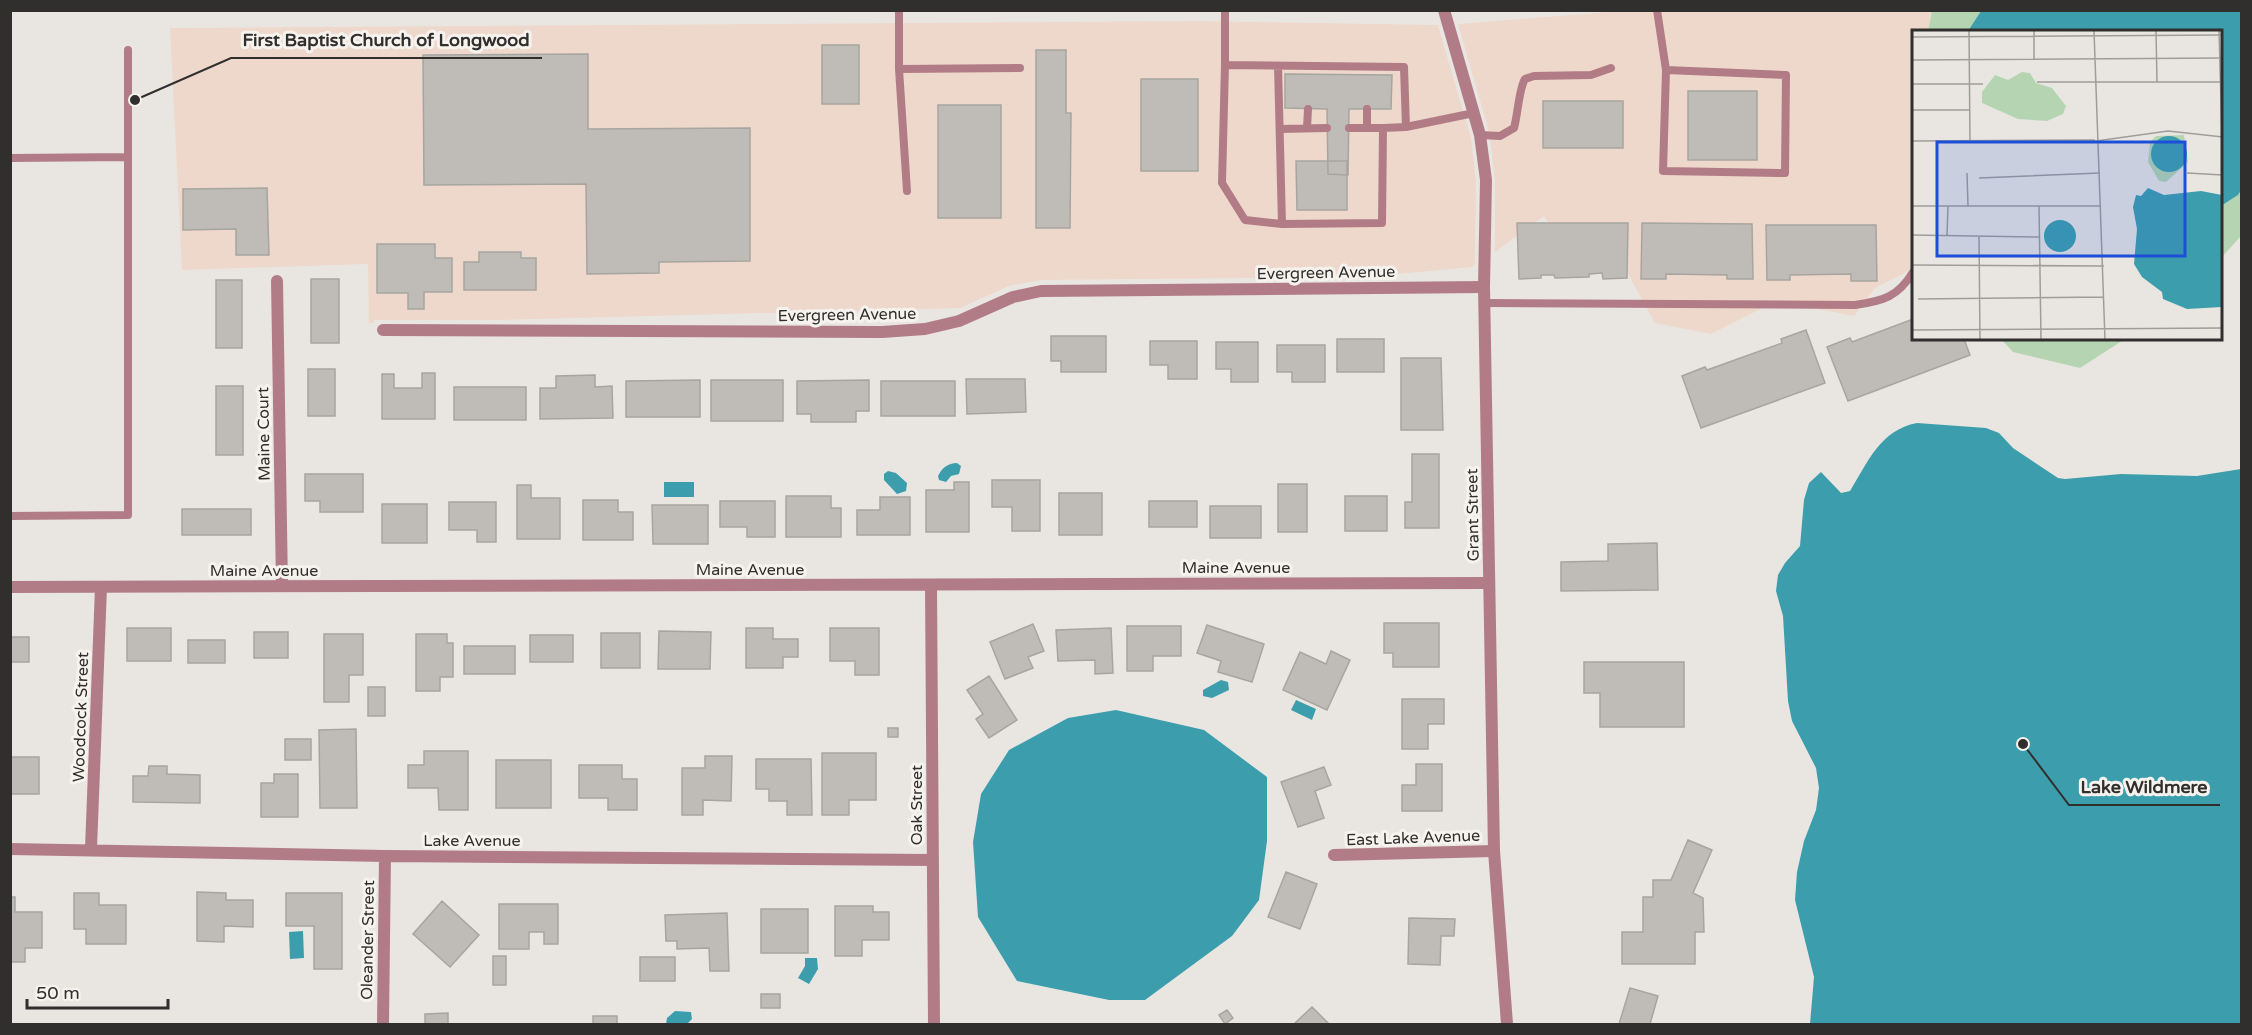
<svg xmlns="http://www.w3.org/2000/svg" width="2252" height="1035" viewBox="0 0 2252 1035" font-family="'Varela Round',sans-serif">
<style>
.commercial{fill:#eed8cb}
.green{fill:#b5d5b2}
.water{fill:#3c9ead}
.building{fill:#bfbcb8;stroke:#a7a5a0;stroke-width:1.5}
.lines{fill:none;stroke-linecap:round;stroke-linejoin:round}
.service{stroke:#b27c86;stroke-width:8}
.minor{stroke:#b27c86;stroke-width:12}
.tertiary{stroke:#b27c86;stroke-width:12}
.labels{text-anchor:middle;stroke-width:6;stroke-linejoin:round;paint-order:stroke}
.street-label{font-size:16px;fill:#302f2e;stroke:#f6f3ef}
.inset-road{fill:none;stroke:#9f9d9a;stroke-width:1.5}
.view{fill:#1d4ed8;fill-opacity:0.15;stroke:#1d4ed8;stroke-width:3}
.inset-edge{fill:none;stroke:#302f2e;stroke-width:3}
.leader{fill:none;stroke:#302f2e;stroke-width:2}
.callout-dot{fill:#302f2e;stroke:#f6f3ef;stroke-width:2}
.callout-label{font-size:18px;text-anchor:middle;font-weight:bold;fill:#302f2e;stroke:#f6f3ef;stroke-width:6;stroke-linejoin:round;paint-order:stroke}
</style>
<rect width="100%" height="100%" fill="#e9e6e2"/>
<!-- commercial -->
<path class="commercial" d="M1634,10L1932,11L1928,31L1913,32V266L1903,274L1875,288L1854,316L1776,301L1711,334L1655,323L1622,263L1585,278L1544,216L1495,252V180L1489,132L1458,24Z
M1199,21L1438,25L1471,138L1476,181L1475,264L1472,267L1366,277L1041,280L1009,286L960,308L501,320H374V323H369L368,264L182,270L170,28Z"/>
<!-- green -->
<path class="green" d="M1932,11H1981L1968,31L1928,32Z
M2241,189V236L2221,258V206L2238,195Z
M2001,339H2125L2080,368L2013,352Z"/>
<!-- water -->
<path class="water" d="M1981,11H2241L2242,189L2238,195L2221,206L2220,32L1968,31Z
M1917,423L1986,428L1999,433L2013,448L2058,478L2065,479L2121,474L2197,476L2241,469V1024H1810L1814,977L1795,900L1797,872L1804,841L1816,810L1819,788L1816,768L1792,721L1788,701L1783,616L1776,591L1778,575L1785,563L1800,546L1804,500L1809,483L1821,472L1841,493L1850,491C1868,462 1880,430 1917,423Z
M957,463L961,466L959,474L951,476L946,482L939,480L938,476C942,468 948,463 957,463Z
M888,471L896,473L907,483L906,491L897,494L884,480V474Z
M664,482H694V497H664Z
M1221,680L1228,682L1229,690L1212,698L1203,696V690Z
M1296,700L1316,709L1312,720L1291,710Z
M1116,710L1204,730L1267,777V841L1259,900L1232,936L1145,1000H1109L1017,981L978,917L973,842L981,794L1009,750L1068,718Z
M303,931L304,958L290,959L289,932Z
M805,958H817L818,969L809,984L798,978L805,966Z
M675,1011L691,1012L692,1019L688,1023L666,1024L667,1018Z"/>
<!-- building -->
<path class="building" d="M822,45H859V104H822Z
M1036,50H1066V113H1071L1070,228H1036Z
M588,54V129L750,128V261L659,262V273L587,274L586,184L424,185L423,55Z
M1285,74L1392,75L1391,109H1349L1348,175L1328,174L1327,109L1285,108Z
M1141,79H1198V171H1141Z
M1688,91H1757V160H1688Z
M1543,101H1623V148H1543Z
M938,105H1001V218H938Z
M1296,161H1347V210H1297Z
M267,188L269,255H236V229L183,230V189Z
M1517,223H1628L1627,278L1603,279L1602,273L1589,274V277L1555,278L1554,275H1541V278L1519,279Z
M1642,223L1752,224L1753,279H1727V275L1666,274V279H1641Z
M1766,225H1876L1877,281H1851V274L1790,275V280H1767Z
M377,244H435V258H452V292H424V309H408V293H377Z
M479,252H521V258H536V290H464V262H479Z
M311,279H339V343H311Z
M216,280H242V348H216Z
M1913,319V339H1964L1970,355L1848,401L1827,347L1850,338L1852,342Z
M1806,330L1825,383L1701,428L1682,376L1705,367L1707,370L1782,343L1781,339Z
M1051,336H1106V372H1061V361H1051Z
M1337,339H1384V372H1337Z
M1150,341H1197V379H1168V365H1150Z
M1216,342H1258V382H1231V369H1216Z
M1277,345H1325V382H1292V372H1277Z
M1401,358H1441L1443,430H1401Z
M308,369H335V416H308Z
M422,373H435V419H382V374H394V388H422Z
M595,375V387L612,386L613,418L540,419V388H556V376Z
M966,379H1025L1026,412L967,414Z
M700,380V417H626V381Z
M711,380H783V421H711Z
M869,380V411H856V422H811V414H797V381Z
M881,381H955V416H881Z
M216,386H243V455H216Z
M454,387H526V420H454Z
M1412,454H1439V528H1405V502H1412Z
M305,474H363V512H320V501H305Z
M992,480H1040V531H1012V507H992Z
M954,482H969V532H926V490H954Z
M1278,484H1307V532H1278Z
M517,485H531V498H560V539H517Z
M1059,493H1102V535H1059Z
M786,496H831V508H841V537H786Z
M1345,496H1387V531H1345Z
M880,497H910V535H857V510H880Z
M583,500H618V512H633V540H583Z
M720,501H775V537H747V527H720Z
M1149,501H1197V527H1149Z
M449,502H496V542H477V530H449Z
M382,504H427V543H382Z
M652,505H708V544H653Z
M1210,506H1261V538H1210Z
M182,509H251V535H182Z
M1657,543L1658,590L1561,591V562L1608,561V544Z
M1384,623H1439V667H1393V653H1384Z
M1033,624L1044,651L1028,657L1033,668L1005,679L990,642Z
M1207,625L1264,644L1252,682L1218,672L1221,661L1197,653Z
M1127,626H1181V656H1153V671H1127Z
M127,628H171V661H127Z
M746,628H773V639H798V657H783V668H746Z
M830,628H879V675H855V661H830Z
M1111,628L1113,673L1095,674V660L1058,661L1056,630Z
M659,631L711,632L710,669H658Z
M254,632H288V658H254Z
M601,633H640V668H601Z
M324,634H363V675H349V702H324Z
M416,634H447V643H453V677H440V691H416Z
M530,635H573V662H530Z
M10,637H29V662H10Z
M188,640H225V663H188Z
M464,646H515V674H464Z
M1331,651L1350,660L1327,710L1283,690L1300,652L1326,664Z
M1584,662H1684V727H1600V693H1584Z
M989,676L1017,720L989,738L976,719L983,714L967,690Z
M368,687H385V716H368Z
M1402,699H1444V724H1428V749H1402Z
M888,728H898V737H888Z
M356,729L357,808H320L319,730Z
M285,739H311V760H285Z
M424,751H468V810H439L438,788H408V765H424Z
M822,753H876V800H849V815H822Z
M705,756H732L731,801L703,800V815H682V768H705Z
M10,757H39V794H10Z
M756,759H811L812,815H787V801H769V789H756Z
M496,760H551V808H496Z
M1416,764H1442V811H1402V785H1416Z
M579,765H622V779H637V810H608V798H579Z
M149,766H167V774L200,775V803L133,802V776H148Z
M1324,767L1331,785L1315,791L1324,818L1298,827L1281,782Z
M274,774H298V817H261V783H274Z
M1688,840L1712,850L1693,893L1703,898L1704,932H1695V964H1622V932H1643V897H1653V880H1671Z
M1286,872L1317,884L1300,929L1268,917Z
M197,892L226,893V900H253V927L224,926V942L197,941Z
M74,893H99V905H126V944H86V929H74Z
M286,893H342V969H314V926H286Z
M10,897H15V912H42V948H25V962H10Z
M442,901L479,935L450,967L413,934Z
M499,904H558V944H544V932H529V949H499Z
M835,906H873V912H889V940H862V956H835Z
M761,909H808V953H761Z
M727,913L729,971H710L709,948L677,949V941H666L665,915Z
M1409,918L1455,919L1454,936H1441L1440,965L1408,964Z
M493,956H506V985H493Z
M640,957H675V981H640Z
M1630,988L1658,996L1650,1024H1619Z
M761,994H780V1008H761Z
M1312,1007L1329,1024H1294Z
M1227,1010L1233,1018L1225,1024L1219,1015Z
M448,1013V1024H425V1014Z
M593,1016H617V1024H593Z"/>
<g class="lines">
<!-- service -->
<path class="service" d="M899,10V69L1020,68
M1225,10V65L1404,67L1406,127L1474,113
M1657,10L1666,70L1663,171L1785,173L1786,75L1666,70
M128,50V157
M1225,65L1222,183L1245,220L1282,224L1382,223L1383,128L1406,127
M1278,66L1282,224
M899,69L907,191
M1367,109V128
M1307,128L1308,109
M1349,128H1383
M1280,129L1327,128
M1480,135L1500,136L1514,128C1518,114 1519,88 1525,79L1534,76L1591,75L1611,68
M10,158L128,157V515L10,516
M1485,303L1855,305C1883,301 1898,297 1913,272"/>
<!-- minor -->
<path class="minor" d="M277,281L282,586
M383,330L882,332L925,329L959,321L1013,297L1041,291L1484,287
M931,585L934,1024
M10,587L1489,583
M10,849L385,856L933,860
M91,849L101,587
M1334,855L1494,851
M383,1024L385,856"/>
<!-- tertiary -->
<path class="tertiary" d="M1444,10L1480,135L1486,180L1484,287L1494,851L1507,1024"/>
</g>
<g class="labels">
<!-- street labels -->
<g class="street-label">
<text transform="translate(1326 272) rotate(-1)" y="6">Evergreen Avenue</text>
<text transform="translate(847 314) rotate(-1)" y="6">Evergreen Avenue</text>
<text transform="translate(263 434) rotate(-91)" y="6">Maine Court</text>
<text transform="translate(1472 515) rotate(-91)" y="6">Grant Street</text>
<text x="1236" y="573">Maine Avenue</text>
<text x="750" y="575">Maine Avenue</text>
<text x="264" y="576">Maine Avenue</text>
<text transform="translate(80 717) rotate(-88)" y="6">Woodcock Street</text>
<text transform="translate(916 805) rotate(-90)" y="6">Oak Street</text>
<text transform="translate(1413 837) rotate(-2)" y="6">East Lake Avenue</text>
<text x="472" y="846">Lake Avenue</text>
<text transform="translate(367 940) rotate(-89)" y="6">Oleander Street</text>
</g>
</g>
<!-- overview -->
<g transform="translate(1912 30)">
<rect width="310" height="310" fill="#e9e6e2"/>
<path d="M110,42L118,43L124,53L140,58L154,76L151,84L135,91L106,89L70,73V62L83,45L96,50ZM272,105L276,132L254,152L247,151L236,132L238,112L244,106ZM256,106L272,133L265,138L243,112Z" fill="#b5d5b2" fill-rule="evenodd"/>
<path d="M239 124a18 18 0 1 1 36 0a18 18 0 1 1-36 0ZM236,158L252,165L289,161L310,165V277L275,279L251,269L250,262L230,247L222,234L225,199L221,177L224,165L229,166ZM132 206a16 16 0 1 1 32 0a16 16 0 1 1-32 0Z" fill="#3c9ead"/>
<path class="inset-road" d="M57,1L58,111M122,1V29M182,1L193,310M244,1L245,52M307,1L310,107M0,7L311,5M0,30L311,28M125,52H311M0,54H71M0,80H58M0,111L183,110M140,111L177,112L256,101L311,107M55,143L56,176M275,143L311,145M67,148L188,143M0,176H189M127,176L129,310M0,205L127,207M35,205L36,176M67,206L68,310M0,235L192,236M6,269L192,267M0,300L311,298"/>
<path class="view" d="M25,112H273V226H25Z"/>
<rect width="310" height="310" class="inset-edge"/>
</g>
<!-- callouts -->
<path class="leader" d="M135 100L231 58H542M2023 744L2069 805H2220"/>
<g class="callout-dot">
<circle cx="135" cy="100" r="6"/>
<circle cx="2023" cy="744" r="6"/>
</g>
<g class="callout-label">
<text x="386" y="46">First Baptist Church of Longwood</text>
<text x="2144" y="793">Lake Wildmere</text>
</g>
<!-- border -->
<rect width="2252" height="1035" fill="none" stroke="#302f2e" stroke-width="24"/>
<!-- scale -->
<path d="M27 999v9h141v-9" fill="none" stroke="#302f2e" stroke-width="3"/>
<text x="36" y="999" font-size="18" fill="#302f2e" stroke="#f6f3ef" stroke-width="4.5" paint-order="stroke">50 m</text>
</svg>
